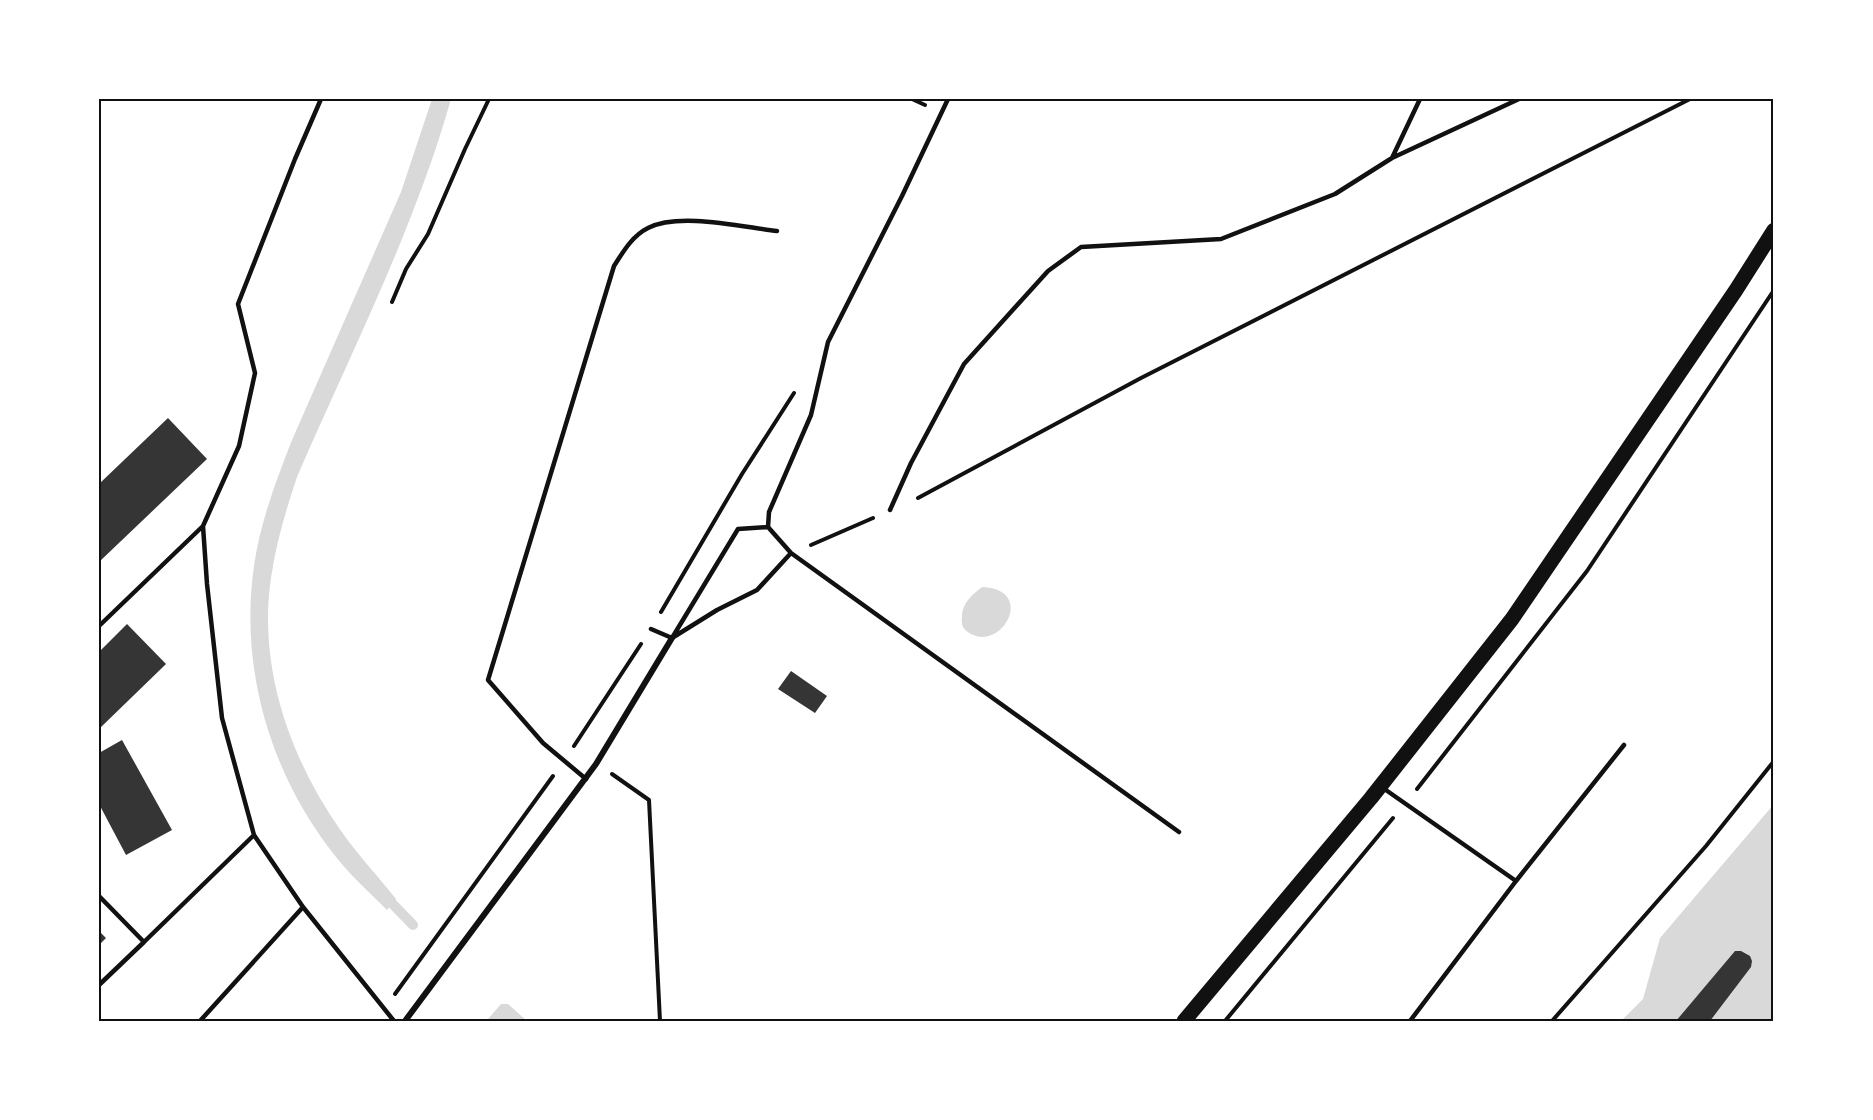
<svg xmlns="http://www.w3.org/2000/svg" width="1873" height="1120" viewBox="0 0 1873 1120" font-family="Lato,sans-serif">
<style>
.water{fill:#d9d9d9}
.lines{fill:none;stroke-linecap:round;stroke-linejoin:round}
.stream{stroke:#d9d9d9;stroke-width:10}
.building{fill:#353535}
.path{stroke:#111;stroke-width:4}
.service{stroke:#111;stroke-width:4.5}
.minor{stroke:#111;stroke-width:6}
.primary{stroke:#111;stroke-width:15}
.neatline{fill:none;stroke:#111;stroke-width:2}
</style>
<rect width="100%" height="100%" fill="#fff"/>
<!-- water -->
<path class="water" d="M432,99H451C414,230 351,352 297,477C286,510 276,543 271,578C258,666 289,756 339,828C356,853 377,875 396,899L387,910C370,893 351,876 336,857C271,776 239,669 254,566C260,523 276,481 292,440L401,192Z
M982,587C1036,589 1003,651 971,634C963,629 961,626 962,616C962,603 973,594 982,587Z
M1774,804V1021H1606L1622,1020L1643,999L1660,938Z
M501,1004H508L527,1021H490L488,1019Z"/>
<g class="lines">
<!-- stream -->
<path class="stream" d="M383,894L413,925"/>
</g>
<!-- building -->
<path class="building" d="M168,418L207,459L99,562V484Z
M127,624L166,664L99,729V652Z
M791,671L827,696L815,713L778,689Z
M122,740L172,830L126,855L99,804V753Z
M99,931L106,938L99,945Z
M1735,951H1741L1750,956L1752,961L1751,967L1710,1021H1676Z"/>
<g class="lines">
<!-- path -->
<path class="path" d="M912,99L925,105
M392,302L406,269L428,234L465,149L489,99
M918,498L1141,378L1690,99
M811,545L873,518
M661,612L742,474L794,393
M574,746L641,644
M612,774L649,800L660,1021
M1417,789L1587,571L1774,290
M395,994L553,776
M1225,1021L1393,818
M1552,1021L1706,846L1774,761"/>
<!-- service -->
<path class="service" d="M1392,158L1519,99
M890,510L911,463L964,364L1048,271L1081,247L1221,239L1335,194L1392,158L1420,99
M768,527L769,512L811,415L828,342L902,196L948,99
M768,527L791,553L757,590L717,610L672,638L738,529Z
M791,553L1179,832
M99,626L203,526L239,446L255,373L238,304L295,159L321,99
M651,629L672,638
M586,779L543,743L488,680L614,266C623,252 632,236 648,228C679,212 742,227 777,231
M1383,788L1516,881
M254,835L303,907L394,1021
M99,896L144,942L254,835L222,718L207,584L203,526
M99,985L144,942
M200,1021L303,907
M1410,1021L1516,881L1624,745"/>
<!-- minor -->
<path class="minor" d="M405,1021L596,764L672,638"/>
<!-- primary -->
<path class="primary" d="M1184,1021L1371,798L1512,619L1736,290L1774,230"/>
</g>
<!-- border -->
<rect width="1873" height="1120" fill="none" stroke="#ffffff" stroke-width="201"/>
<rect x="100" y="100" width="1672" height="920" class="neatline"/>
</svg>
